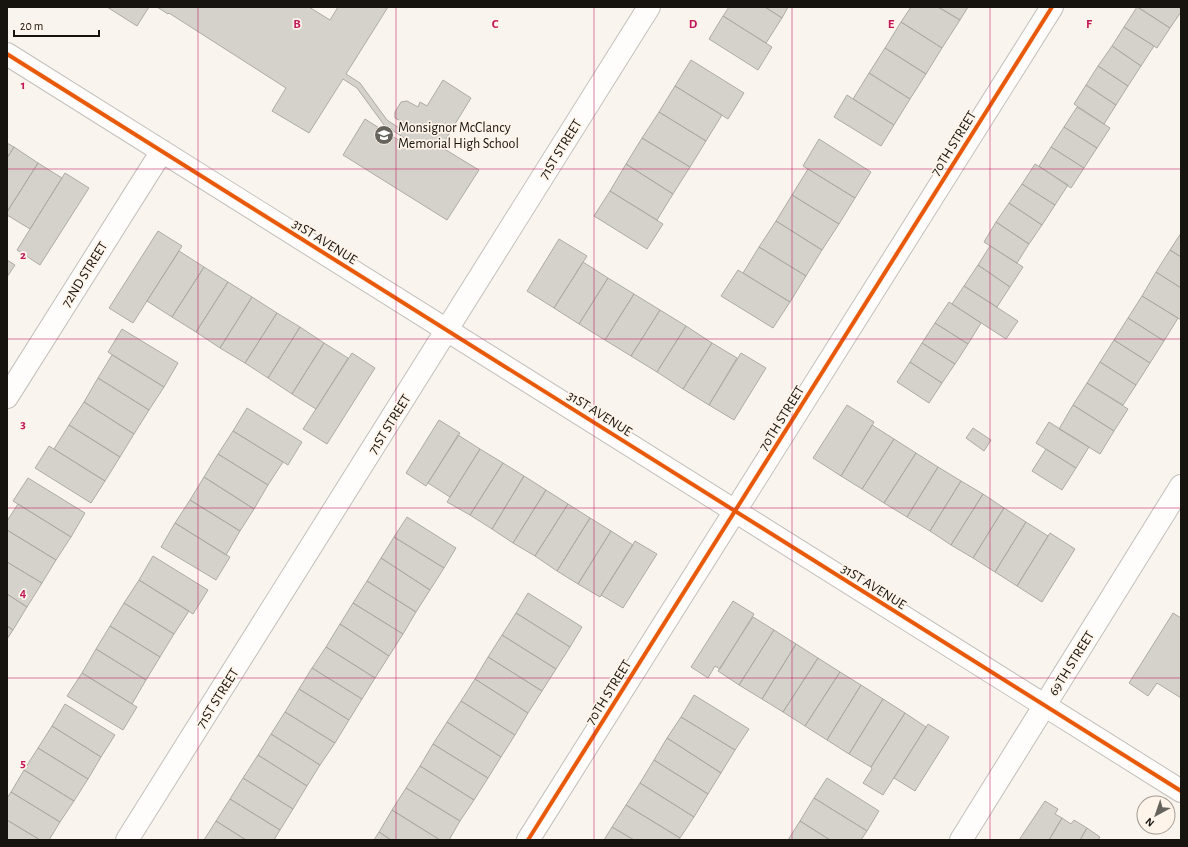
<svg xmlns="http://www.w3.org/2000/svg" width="1188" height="847" viewBox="0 0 1188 847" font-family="'Alegreya Sans',sans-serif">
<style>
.building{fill:#d5d1cb;stroke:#aeaaa4}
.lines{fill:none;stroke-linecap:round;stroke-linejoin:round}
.minor-casing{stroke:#c3bfba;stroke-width:24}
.minor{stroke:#fefdfc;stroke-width:22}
.cycleway-casing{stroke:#fef4e9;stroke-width:6}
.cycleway{stroke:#e8590c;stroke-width:4}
.grid{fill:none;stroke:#c2185b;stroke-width:1;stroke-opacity:0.55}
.labels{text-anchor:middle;stroke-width:3.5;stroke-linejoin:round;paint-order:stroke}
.poi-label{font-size:14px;fill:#17130e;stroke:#fef4e9;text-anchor:start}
.street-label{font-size:14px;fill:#17130e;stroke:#fef4e9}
.grid-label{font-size:13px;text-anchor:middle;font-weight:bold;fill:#c2185b;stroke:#fef4e9;stroke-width:3.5;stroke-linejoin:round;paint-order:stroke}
</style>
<rect width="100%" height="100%" fill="#f9f4ee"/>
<!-- building -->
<path class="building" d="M107,7H149L137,26Z
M157,7H309L330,20L338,7H388L346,74L360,83L387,120L402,130L406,124L395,118V112L401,102L407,101L418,107L420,102L427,106L443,80L471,98L441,147L479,170L447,220L343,155L365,119L403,143L406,139L384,125L357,88L343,79L309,133L272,111L286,88L169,13L168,14Z
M729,7H765L782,18L766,43L723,16Z
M765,7H788L782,18Z
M911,7H938L960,20L942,48L901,22Z
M938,7H968L960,20Z
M1137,7L1170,28L1157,48L1124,27Z
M1138,7H1178L1181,9V12L1170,28Z
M723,16L772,47L758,70L709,39Z
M901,22L942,48L926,74L885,48Z
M1124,27L1154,46L1141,66L1112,46Z
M1112,46L1141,66L1128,86L1098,66Z
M885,48L926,74L910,99L869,73Z
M691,60L744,93L728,119L675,86Z
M1098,66L1128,86L1116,105L1086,85Z
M869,73L910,99L894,125L853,99Z
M1086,85L1116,105L1104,124L1074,104Z
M675,86L722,115L706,141L659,112Z
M847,95L894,125L881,146L834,117Z
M1077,107L1110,128L1097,148L1064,127Z
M659,112L706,141L690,167L642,138Z
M1064,127L1097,148L1084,168L1051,147Z
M642,138L690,167L673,194L626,164Z
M819,139L871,172L855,198L803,166Z
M7,143L14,147L7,158Z
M14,147L38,163L7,212V158Z
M1051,147L1084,168L1071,188L1039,166Z
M38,163L62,178L30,229L7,215V212Z
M626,164L673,194L657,220L610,191Z
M1035,164L1068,185L1055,205L1022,184Z
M808,169L855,198L839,224L792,195Z
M65,173L89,188L40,265L17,250Z
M1022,184L1055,205L1042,225L1009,203Z
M610,191L663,224L647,249L594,216Z
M792,195L839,224L822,250L776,221Z
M1009,203L1042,225L1029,244L996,222Z
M776,221L822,250L806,276L759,247Z
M996,222L1029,244L1017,263L984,242Z
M158,231L182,246L133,323L109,308Z
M1181,233V257L1170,250Z
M559,239L587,256L554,308L527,291Z
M990,246L1023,267L1010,287L978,265Z
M759,247L806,276L790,302L743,273Z
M1170,250L1181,257V288L1156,272Z
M179,251L204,267L172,317L147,301Z
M7,260L15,265L7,277Z
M583,262L608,278L579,324L554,308Z
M978,265L1010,287L997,307L964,286Z
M204,267L228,282L196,332L172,317Z
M738,270L790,302L773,328L721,296Z
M1156,272L1181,288V320L1142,296Z
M608,278L634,294L605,340L579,324Z
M228,282L252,297L220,348L196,332Z
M964,286L1018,321L1006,339L952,304Z
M634,294L660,310L631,356L605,340Z
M1142,296L1178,318L1164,341L1128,318Z
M252,297L277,313L245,363L220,348Z
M949,302L981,323L968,344L935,323Z
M660,310L686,326L657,372L631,356Z
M277,313L300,327L268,378L245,363Z
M1128,318L1164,341L1150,363L1114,340Z
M935,323L968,344L955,364L922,343Z
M686,326L712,343L683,389L657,372Z
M300,327L324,343L292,394L268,378Z
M122,329L178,363L164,387L108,352Z
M1114,340L1150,363L1136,385L1100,362Z
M324,343L348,358L316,409L292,394Z
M712,343L737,358L709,405L683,389Z
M922,343L955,364L942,383L910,362Z
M352,353L375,368L327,444L303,429Z
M741,353L766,368L734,420L709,405Z
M112,355L164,387L149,410L98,378Z
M910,362L942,383L929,403L897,382Z
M1100,362L1136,385L1123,405L1087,383Z
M98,378L149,410L134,434L84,402Z
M1087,383L1128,409L1114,431L1073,405Z
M84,402L134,434L120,457L69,425Z
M847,405L874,422L841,476L813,458Z
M1073,405L1114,431L1100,454L1059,429Z
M247,408L302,442L288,465L233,431Z
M439,420L460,433L426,486L406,473Z
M1049,422L1089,447L1076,468L1036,443Z
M69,425L120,457L105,481L54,449Z
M872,425L894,439L862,489L841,476Z
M973,428L991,440L984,451L966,438Z
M233,431L283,462L268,485L218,454Z
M458,435L480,449L450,497L428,483Z
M894,439L916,453L884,503L862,489Z
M49,446L105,481L91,503L35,468Z
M480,449L503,463L470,515L447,502Z
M1046,449L1076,468L1062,490L1032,471Z
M916,453L938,467L907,517L884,503Z
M218,454L268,485L254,509L204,477Z
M503,463L524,476L492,529L470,515Z
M938,467L961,481L930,531L907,517Z
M524,476L546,490L513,543L492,529Z
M204,477L254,509L240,531L190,500Z
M28,478L85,513L71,537L13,501Z
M961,481L983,494L951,545L930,531Z
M546,490L568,504L535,556L513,543Z
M983,494L1004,508L973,558L951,545Z
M190,500L240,531L226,555L175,523Z
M18,504L71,537L56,560L7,530V521Z
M568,504L590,518L557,571L535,556Z
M1004,508L1026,522L995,572L973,558Z
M407,517L456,548L444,568L394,537Z
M590,518L611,531L578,584L557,571Z
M1026,522L1048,536L1017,586L995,572Z
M175,523L230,557L216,580L161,547Z
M7,530L56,560L42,583L7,562Z
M611,531L633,545L600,597L578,584Z
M1050,533L1075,549L1042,602L1017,586Z
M394,537L444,568L430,590L381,558Z
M635,541L657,554L623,608L601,595Z
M153,556L208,590L193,614L139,580Z
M381,558L430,590L416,612L367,581Z
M7,562L42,583L27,607L7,594Z
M139,580L189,611L174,634L124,603Z
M367,581L416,612L403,634L353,603Z
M528,593L582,627L570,647L516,613Z
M7,594L27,607L13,630L7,626Z
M733,601L754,614L720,669L715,666L708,678L691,667Z
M124,603L174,634L160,657L110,626Z
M353,603L403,634L389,656L340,624Z
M516,613L570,647L556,669L502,635Z
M1173,613L1181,618V698L1157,683L1148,696L1129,683Z
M753,617L774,630L739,685L718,671Z
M340,624L389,656L375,678L326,647Z
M7,626L13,630L7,639Z
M110,626L160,657L146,680L96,649Z
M774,630L796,644L762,699L739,685Z
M502,635L556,669L542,691L488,657Z
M796,644L818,658L783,712L762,699Z
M326,647L375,678L362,699L312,668Z
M96,649L146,680L132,704L82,673Z
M488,657L542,691L528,713L475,679Z
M818,658L840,672L805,726L783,712Z
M312,668L362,699L349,720L299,689Z
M840,672L861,685L827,740L805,726Z
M82,673L137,707L123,730L67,696Z
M475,679L528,713L515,735L461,701Z
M861,685L883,699L849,754L827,740Z
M299,689L349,720L335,743L285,712Z
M694,695L749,729L735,750L681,717Z
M883,699L905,713L871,767L849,754Z
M461,701L515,735L501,757L447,722Z
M65,704L115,735L101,757L52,726Z
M285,712L335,743L320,765L271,734Z
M905,713L926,727L883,795L863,783L872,769L871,767Z
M681,717L735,750L721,773L667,738Z
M447,722L501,757L488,778L433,744Z
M928,724L949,737L915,791L894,778Z
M52,726L101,757L88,779L38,748Z
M271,734L320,765L307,786L258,755Z
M667,738L721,773L708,794L654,760Z
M433,744L488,778L474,800L420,766Z
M38,748L88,779L74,801L24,770Z
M258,755L307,786L293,809L243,778Z
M654,760L708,794L694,817L640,783Z
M420,766L474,800L460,821L406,788Z
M24,770L74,801L60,822L11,792Z
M243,778L293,809L280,830L230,799Z
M827,778L879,811L867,831L814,798Z
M640,783L694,817L680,838L626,805Z
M406,788L460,821L449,840H440L392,810Z
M11,792L60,822L49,840H40L7,820V798Z
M814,798L867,831L861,840H830L800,821Z
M230,799L280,830L274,840H246L216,821Z
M1045,801L1058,809L1055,814L1062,818L1049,840H1019Z
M626,805L680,838L679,840H634L612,827Z
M392,810L440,840H391L379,832Z
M1062,818L1071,824L1074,820L1087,828L1080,840H1049Z
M7,820L40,840H7Z
M216,821L246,840H204Z
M800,821L830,840H788Z
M612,827L634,840H604Z
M1087,828L1100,837L1098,840H1080Z
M379,832L391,840H374Z"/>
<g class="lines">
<defs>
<path id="minor" d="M7,54L1181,791
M7,397L162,151
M127,840L649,7
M528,840L1052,7
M961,840L1181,486"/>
</defs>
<!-- minor casing -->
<use href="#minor" class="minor-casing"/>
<!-- minor -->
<use href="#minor" class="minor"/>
<defs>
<path id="cycleway" d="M7,54L1181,791
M528,840L1052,7"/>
</defs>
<!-- cycleway casing -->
<use href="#cycleway" class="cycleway-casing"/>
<!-- cycleway -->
<use href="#cycleway" class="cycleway"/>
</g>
<!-- grid -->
<path class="grid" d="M198,7V840M396,7V840M594,7V840M792,7V840M990,7V840M7,169H1181M7,339H1181M7,508H1181M7,678H1181"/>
<!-- icons -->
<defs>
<symbol id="school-disc" viewBox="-11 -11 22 22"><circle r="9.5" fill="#66625c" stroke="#fef4e9"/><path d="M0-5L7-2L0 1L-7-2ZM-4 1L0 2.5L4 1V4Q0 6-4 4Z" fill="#fff"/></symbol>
</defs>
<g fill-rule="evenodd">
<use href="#school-disc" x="373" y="124" width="22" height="22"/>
</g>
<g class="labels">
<!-- poi labels -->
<g class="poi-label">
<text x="398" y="132">Monsignor McClancy<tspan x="398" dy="16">Memorial High School</tspan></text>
</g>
<!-- street labels -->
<g class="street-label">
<text transform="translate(953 143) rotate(-58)" y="5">70TH STREET</text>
<text transform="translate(560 149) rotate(-58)" y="5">71ST STREET</text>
<text transform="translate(325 241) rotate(32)" y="5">31ST AVENUE</text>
<text transform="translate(84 274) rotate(-58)" y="5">72ND STREET</text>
<text transform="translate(600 413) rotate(32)" y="5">31ST AVENUE</text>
<text transform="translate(781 418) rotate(-58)" y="5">70TH STREET</text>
<text transform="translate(389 424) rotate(-58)" y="5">71ST STREET</text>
<text transform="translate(874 586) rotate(32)" y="5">31ST AVENUE</text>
<text transform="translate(1071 663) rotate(-58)" y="5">69TH STREET</text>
<text transform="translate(608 692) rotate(-58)" y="5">70TH STREET</text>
<text transform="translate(217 698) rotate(-58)" y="5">71ST STREET</text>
</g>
</g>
<g class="grid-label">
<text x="297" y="28">B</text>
<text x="495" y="28">C</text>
<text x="693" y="28">D</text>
<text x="891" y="28">E</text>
<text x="1089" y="28">F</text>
<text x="23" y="89">1</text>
<text x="23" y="259">2</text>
<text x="23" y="428">3</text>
<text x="23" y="597">4</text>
<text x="23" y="767">5</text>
</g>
<!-- border -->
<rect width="1188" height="847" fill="none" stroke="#17130e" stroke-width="16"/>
<!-- north arrow -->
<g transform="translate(1156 815) rotate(220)"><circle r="19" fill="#fef4e9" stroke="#a29a91"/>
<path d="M0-3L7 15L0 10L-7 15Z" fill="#66625c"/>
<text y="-6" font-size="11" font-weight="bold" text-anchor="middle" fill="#17130e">N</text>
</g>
<!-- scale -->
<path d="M14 30v6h85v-6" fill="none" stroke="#17130e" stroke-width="2"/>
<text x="20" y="30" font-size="12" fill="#17130e" stroke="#fef4e9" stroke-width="3" paint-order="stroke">20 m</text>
</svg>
